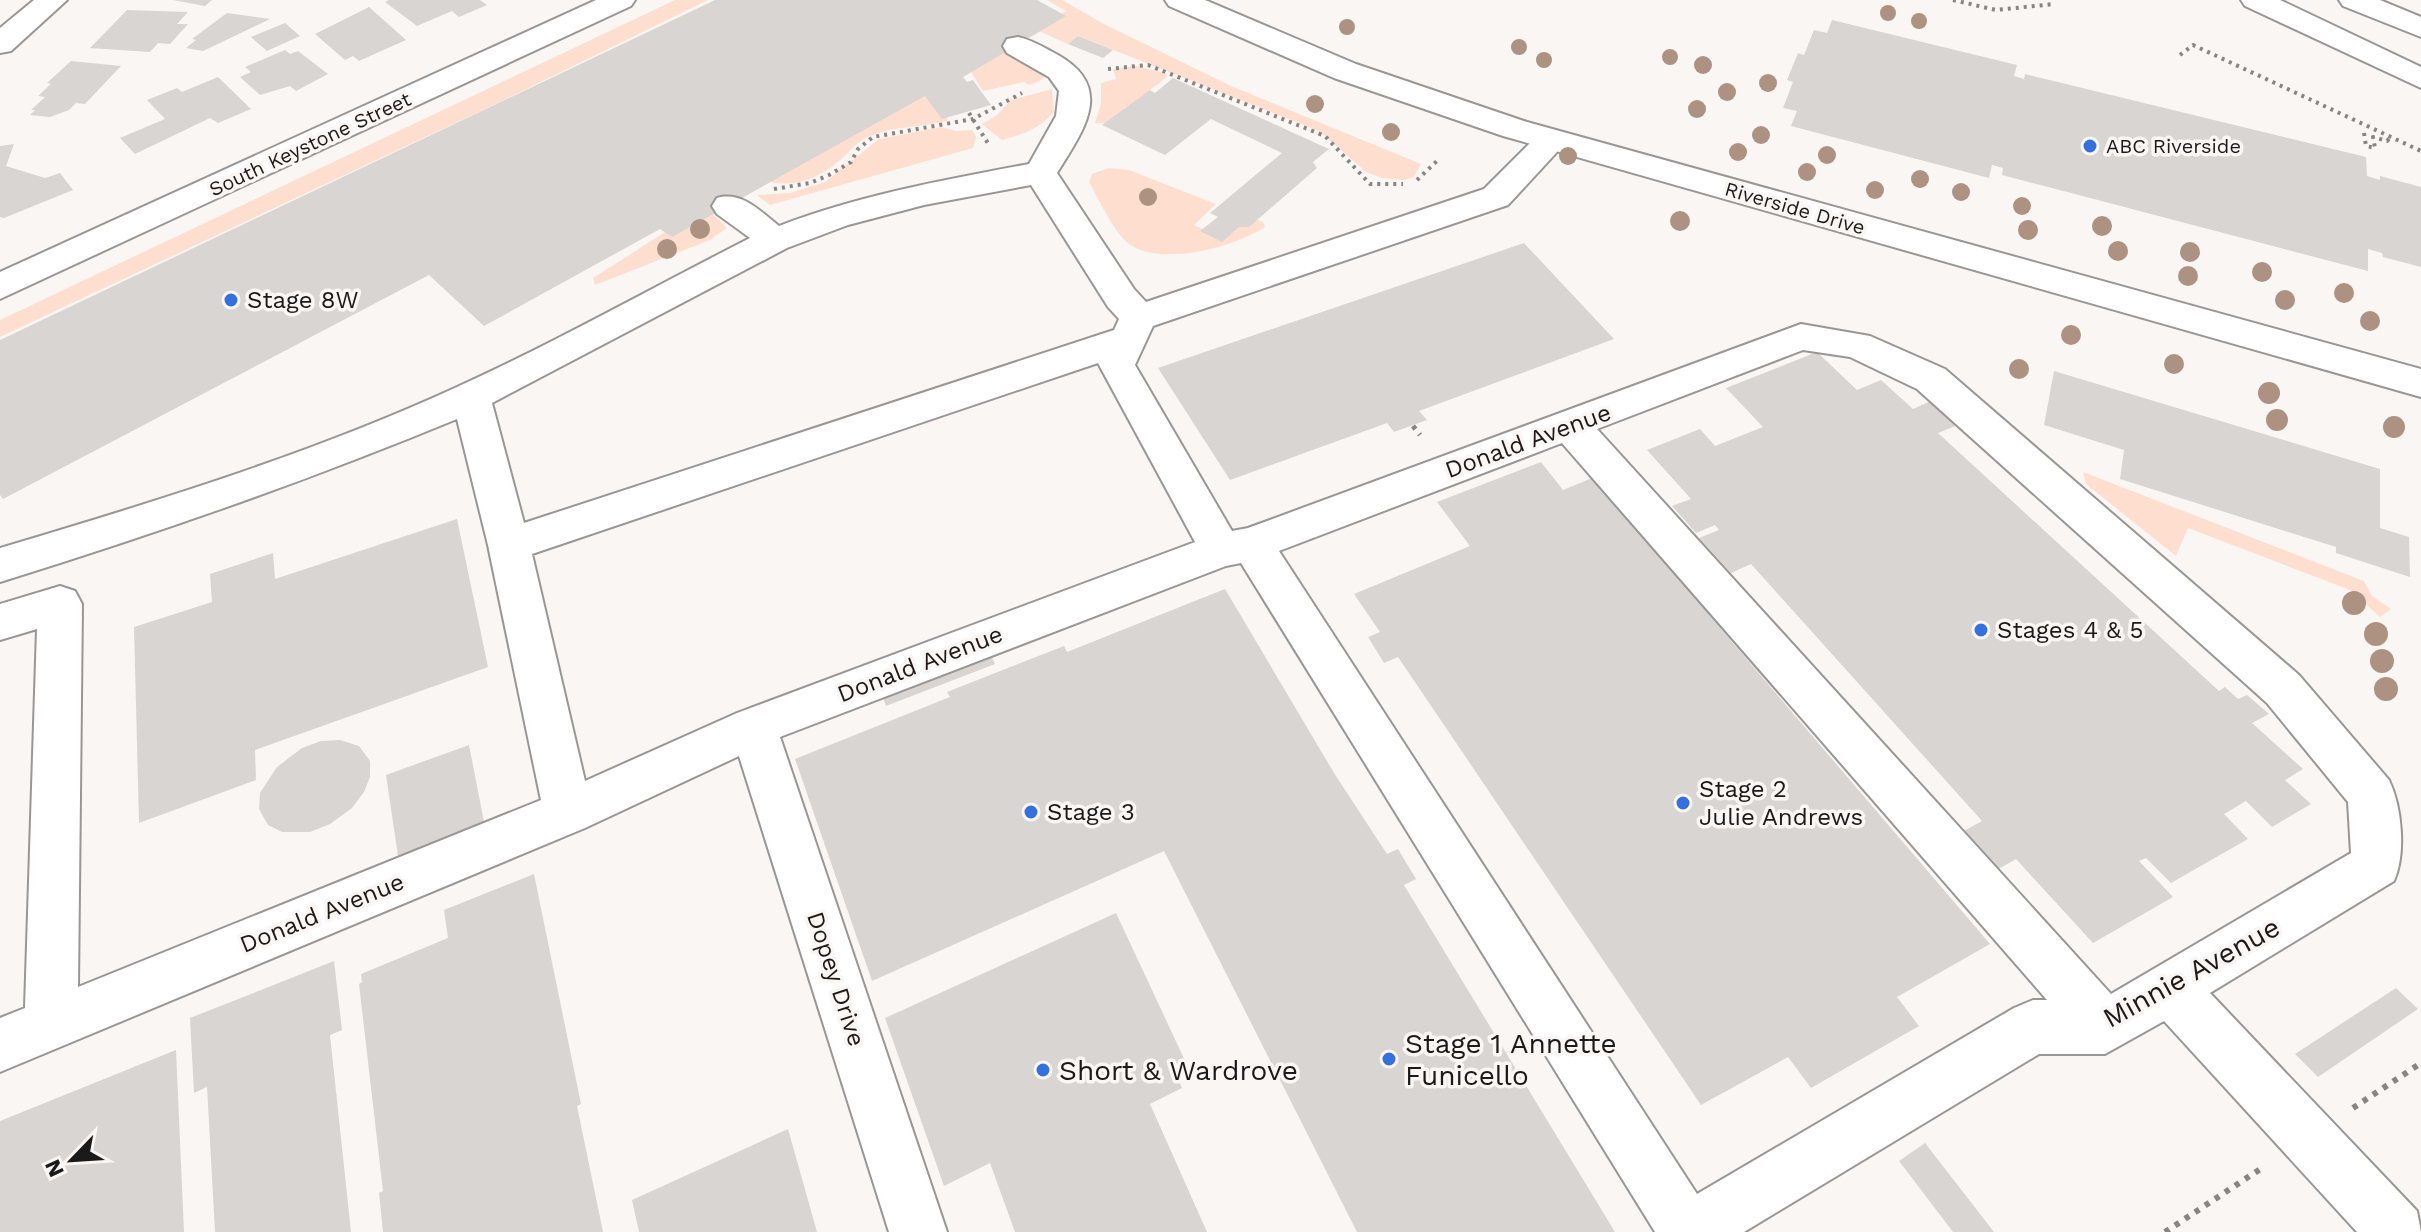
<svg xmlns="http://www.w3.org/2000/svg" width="2421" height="1232" viewBox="0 0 2421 1232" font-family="'Work Sans',sans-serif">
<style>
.green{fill:#fedfcf}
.building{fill:#d9d5d3}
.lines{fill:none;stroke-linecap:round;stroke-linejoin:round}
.minor-casing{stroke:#9a9694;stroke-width:4}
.major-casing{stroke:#9a9694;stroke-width:4}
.highway-casing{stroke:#9a9694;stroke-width:4}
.path-far2{stroke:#878483;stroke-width:4;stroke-dasharray:3 5;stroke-linecap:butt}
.path-far1{stroke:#878483;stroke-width:5;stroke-dasharray:4 6;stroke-linecap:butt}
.path{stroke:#878483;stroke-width:6;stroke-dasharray:5 7;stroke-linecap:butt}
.minor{fill:#fff;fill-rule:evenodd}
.major{fill:#fff;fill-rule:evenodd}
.highway{fill:#fff;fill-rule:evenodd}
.tree{fill:#ad9282}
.poi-dot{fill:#3471df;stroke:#faf6f4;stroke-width:3}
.labels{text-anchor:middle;stroke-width:7;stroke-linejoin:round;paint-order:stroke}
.far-street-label{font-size:20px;fill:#1b1a19;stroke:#faf6f4}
.far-poi-label{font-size:20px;fill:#1b1a19;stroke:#faf6f4;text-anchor:start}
.poi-label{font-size:24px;fill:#1b1a19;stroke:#faf6f4;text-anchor:start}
.street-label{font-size:24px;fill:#1b1a19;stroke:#faf6f4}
.near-street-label{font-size:28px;fill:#1b1a19;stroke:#faf6f4}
.near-poi-label{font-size:28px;fill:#1b1a19;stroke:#faf6f4;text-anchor:start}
</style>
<rect width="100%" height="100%" fill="#faf6f4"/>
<!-- green -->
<path class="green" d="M675,0H708L500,102L0,337V320Z
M1047,0H1062L1104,24L1231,86L1421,164L1414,177L1404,180L1382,178L1366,172L1319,131L1078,36L1068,44L1034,29L1066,11Z
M1003,48L1046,74L1040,81L1029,85L1024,82L983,91L969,69Z
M1136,66L1165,73L1167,77L1107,123H1095L1101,104V83L1116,79L1113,69Z
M1052,89L1054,112C1039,129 1024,134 1002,140L982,124L997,115L1011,100Z
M933,90L948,114L947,121C923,127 896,126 873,135C857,140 850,152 838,162C816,180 791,189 763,180Z
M941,127L956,131L972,130L976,137L973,148L770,205L757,195L790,193L825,182L879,139Z
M1109,168L1129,170L1216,204L1194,225L1219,236L1254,218L1263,222L1265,227C1235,247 1161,267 1129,244C1115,234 1098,198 1089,182L1092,174Z
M709,210L727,228L710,240L595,285L593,278L665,232Z
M2083,472L2364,581L2372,596L2391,609L2380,617L2350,590L2188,528L2176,556L2086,484Z"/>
<!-- building -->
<path class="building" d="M173,0H212L205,6Z
M389,0H480L487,5L459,17L452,11L417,26L385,2Z
M715,0H1037L1066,16L963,77L967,82L973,80L991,105L942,119L925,96L672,237L660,229L484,326L429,275L3,499L0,495V340Z
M369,7L406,40L359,61L353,56L345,60L315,34Z
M127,10L188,12L177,24H188L170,44L158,43L150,52L90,48Z
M227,13L270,19L203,51L186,48L196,40L192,39Z
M1832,20L2017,65L2014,76L2024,79L2025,74L2366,157L2367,176L2380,180V176L2421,187V267L2383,257L2382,253L2368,249V271L2002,175L2003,168L1992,165L1989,178L1791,126L1797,111L1783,108L1793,82L1787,80L1798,53L1804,55L1814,30L1827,33Z
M285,23L300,36L267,51L251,37Z
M1078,36L1113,50L1103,58L1068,44Z
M285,50L290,54L298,51L328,74L296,91L290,86L260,95L240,77L251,72L245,67Z
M71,61L121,66L85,104L76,103L69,110L50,117L30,115L35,110H31L45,97L38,96L51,84L47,83Z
M218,77L251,109L218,123L210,118L135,154L120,138L165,119L147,100L177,88L182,92Z
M1173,78L1329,149L1313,162L1317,168L1249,227H1239L1222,242L1200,231L1218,217L1210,213L1282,153L1211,119L1165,155L1102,125L1150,90L1155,93Z
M14,144L6,166L45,178L60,173L73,190L4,218L0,217V146Z
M1524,243L1614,339L1419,411L1427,420L1394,432L1387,423L1230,480L1158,368Z
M1817,352L1857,390L1881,380L1913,409L1931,401L1958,425L1938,433L2219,691L2225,687L2238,699L2247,695L2269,714L2252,723L2303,769L2285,780L2311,804L2272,827L2246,801L2224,814L2248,839L2171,883L2146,858L2139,861L2173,897L2093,943L2016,859L1995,871L1960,833L1982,821L1751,564L1731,573L1699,538L1719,530L1715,525L1696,533L1672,506L1691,499L1647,450L1700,429L1715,446L1763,427L1726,388Z
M2054,371L2380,469V528L2409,537L2410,577L2336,553V547L2120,479L2124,450L2044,425Z
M1541,462L1563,490L1592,478L1990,944L1897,997L1919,1026L1811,1088L1788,1057L1701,1105L1398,657L1384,663L1368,637L1380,632L1354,594L1470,546L1437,502Z
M457,519L488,667L255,750L256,780L139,823L134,627L212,602L210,574L273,553L275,579Z
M1225,589L1334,773L1387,854L1398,849L1416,879L1404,885L1615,1232H1357L1164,851L872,981L795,759L950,697L947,692L1064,646L1067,652Z
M988,649L995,664L886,706L880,689Z
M340,740L359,746L370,761V777L364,792L352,808L330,824L310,832H282L268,825L259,809L260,793L277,767L302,748L321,741Z
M469,745L484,822L398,856L386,775Z
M534,874L581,1104L577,1106L603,1232H383L379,1193L383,1191L359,984L362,982L361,974L448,938L444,910Z
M1116,913L1188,1067L1176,1073L1182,1088L1150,1104L1207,1232H1015L990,1163L944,1186L885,1018Z
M334,961L342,1030L330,1035L351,1232H215L207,1087L194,1093L190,1018Z
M2396,988L2418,1009L2318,1077L2295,1054Z
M176,1050L184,1232H0V1121Z
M788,1129L817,1232H639L632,1200Z
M1925,1143L1994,1232H1953L1899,1161Z"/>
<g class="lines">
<defs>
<path id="minor" d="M34,0H67L11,51L0,53V28Z
M596,0H635L631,6L0,299V272Z
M1018,37C1032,40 1045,48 1058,55C1116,88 1083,131 1057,173L1134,289L1146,302L1484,189L1540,133L1552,130L1564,133L1568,140L1508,205L1153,326L1135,365L1232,531L1248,528L1801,324L1870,336L1945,369L2299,675L2389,780C2402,807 2406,854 2394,881L2210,993L2417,1211L2421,1232H2357L2164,1021L2105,1054H2039L1744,1232H1655L1241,563L1226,566L780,737L947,1232H889L739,756L585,828L0,1072V1018L25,1008L37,629L0,640V604L60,586L75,591L82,604L78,987L541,800L488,545L457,419C307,481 155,534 0,582V548C155,502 311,454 457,387C556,342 652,288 750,238L717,214L712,206L717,198C742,191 760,211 779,226C860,195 944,180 1029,164L1056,116L1059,91L1049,77L1007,53L1003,46L1007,39ZM1031,185L1108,307L1119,319L1114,330L524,523L492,403L787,248L848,225L924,205ZM1803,350L1850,357L1917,389L2267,703L2348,802L2351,853L2111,994L1597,429ZM1098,363L1195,542L737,713L585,781L532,554ZM1562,443L2047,1000H2033L2014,1008L1697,1194L1279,551Z"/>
<path id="major" d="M1165,0H1205L1356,64L1527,122L2421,369V397L1503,136L1334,78L1169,6Z"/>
<path id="highway" d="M2241,0H2280L2421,67V88L2245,6Z
M2339,0H2380L2421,17V37L2343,6Z"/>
</defs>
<!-- minor casing -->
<use href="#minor" class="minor-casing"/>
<!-- major casing -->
<use href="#major" class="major-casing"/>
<!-- highway casing -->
<use href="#highway" class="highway-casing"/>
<!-- path-far2 -->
<path class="path-far2" d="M1953,0L1996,10L2054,4
M2180,55L2193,45L2421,151
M1108,69L1148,65L1325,136L1370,184H1403
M969,113L989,145
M2364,133L2366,146L2375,148L2373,137L2387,141L2391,137
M1417,180L1439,159
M774,189L810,183L829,175L851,162L858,149L873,137L973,119L1022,93"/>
<!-- path-far1 -->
<path class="path-far1" d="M1413,426L1420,435"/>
<!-- path -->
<path class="path" d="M2353,1108L2421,1063
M2165,1232L2265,1166"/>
<!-- minor -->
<use href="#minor" class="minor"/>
<!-- major -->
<use href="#major" class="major"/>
<!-- highway -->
<use href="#highway" class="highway"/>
</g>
<!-- trees -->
<g class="tree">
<circle cx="1888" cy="13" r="8"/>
<circle cx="1919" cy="21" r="8"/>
<circle cx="1347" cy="27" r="8"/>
<circle cx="1519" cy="47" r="8"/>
<circle cx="1670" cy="57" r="8"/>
<circle cx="1544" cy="60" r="8"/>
<circle cx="1703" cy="65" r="9"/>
<circle cx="1768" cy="83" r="9"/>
<circle cx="1727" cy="92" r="9"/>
<circle cx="1315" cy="104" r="9"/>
<circle cx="1697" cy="109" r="9"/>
<circle cx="1391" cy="132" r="9"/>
<circle cx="1761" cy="135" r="9"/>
<circle cx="1738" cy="152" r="9"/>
<circle cx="1827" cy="155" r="9"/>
<circle cx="1568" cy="156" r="9"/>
<circle cx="1807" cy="172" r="9"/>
<circle cx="1920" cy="179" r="9"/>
<circle cx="1875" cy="190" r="9"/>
<circle cx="1961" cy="192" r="9"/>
<circle cx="1148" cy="197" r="9"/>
<circle cx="2022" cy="206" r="9"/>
<circle cx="1680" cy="221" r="10"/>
<circle cx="2102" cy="226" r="10"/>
<circle cx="700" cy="229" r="10"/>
<circle cx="2028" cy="230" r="10"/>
<circle cx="667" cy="249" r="10"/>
<circle cx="2118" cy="251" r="10"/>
<circle cx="2190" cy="252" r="10"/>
<circle cx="2262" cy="272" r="10"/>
<circle cx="2188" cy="276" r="10"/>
<circle cx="2344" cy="293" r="10"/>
<circle cx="2285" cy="300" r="10"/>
<circle cx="2370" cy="321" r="10"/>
<circle cx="2071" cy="335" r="10"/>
<circle cx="2174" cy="364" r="10"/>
<circle cx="2019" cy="369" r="10"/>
<circle cx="2269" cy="393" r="11"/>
<circle cx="2277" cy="420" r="11"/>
<circle cx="2394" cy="427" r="11"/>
<circle cx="2354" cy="603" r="12"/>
<circle cx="2376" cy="634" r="12"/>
<circle cx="2382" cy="661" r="12"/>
<circle cx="2386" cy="689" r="12"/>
</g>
<!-- markers -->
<g class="poi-dot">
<circle cx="2090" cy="146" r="8"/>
<circle cx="231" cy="300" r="8"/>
<circle cx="1981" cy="630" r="8"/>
<circle cx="1683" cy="803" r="8"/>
<circle cx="1031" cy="812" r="8"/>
<circle cx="1389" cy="1059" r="8"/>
<circle cx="1043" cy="1070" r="8"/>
</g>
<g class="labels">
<!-- far-street labels -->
<g class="far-street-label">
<text transform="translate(310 144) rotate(-25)" y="7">South Keystone Street</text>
<text transform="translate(1795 208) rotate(16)" y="7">Riverside Drive</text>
</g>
<!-- far-poi labels -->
<g class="far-poi-label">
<text x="2106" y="153">ABC Riverside</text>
</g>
<!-- poi labels -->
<g class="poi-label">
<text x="247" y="308">Stage 8W</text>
<text x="1997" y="638">Stages 4 &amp; 5</text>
<text x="1699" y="797">Stage 2<tspan x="1699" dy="28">Julie Andrews</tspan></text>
<text x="1047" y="820">Stage 3</text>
</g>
<!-- street labels -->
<g class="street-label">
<text transform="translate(1528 441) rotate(-20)" y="8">Donald Avenue</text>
<text transform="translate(920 664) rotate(-21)" y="8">Donald Avenue</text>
<text transform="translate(322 913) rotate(-22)" y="8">Donald Avenue</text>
<text transform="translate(836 979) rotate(72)" y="8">Dopey Drive</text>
</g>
<!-- near-street labels -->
<g class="near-street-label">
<text transform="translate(2191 972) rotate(-29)" y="10">Minnie Avenue</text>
</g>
<!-- near-poi labels -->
<g class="near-poi-label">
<text x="1405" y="1053">Stage 1 Annette<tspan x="1405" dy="32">Funicello</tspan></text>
<text x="1059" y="1080">Short &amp; Wardrove</text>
</g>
</g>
<!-- north arrow -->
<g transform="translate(72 1160) rotate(245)" stroke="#faf6f4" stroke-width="6" paint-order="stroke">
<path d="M0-6L14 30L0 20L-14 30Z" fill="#1b1a19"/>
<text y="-12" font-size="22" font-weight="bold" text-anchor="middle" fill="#1b1a19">N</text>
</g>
</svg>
